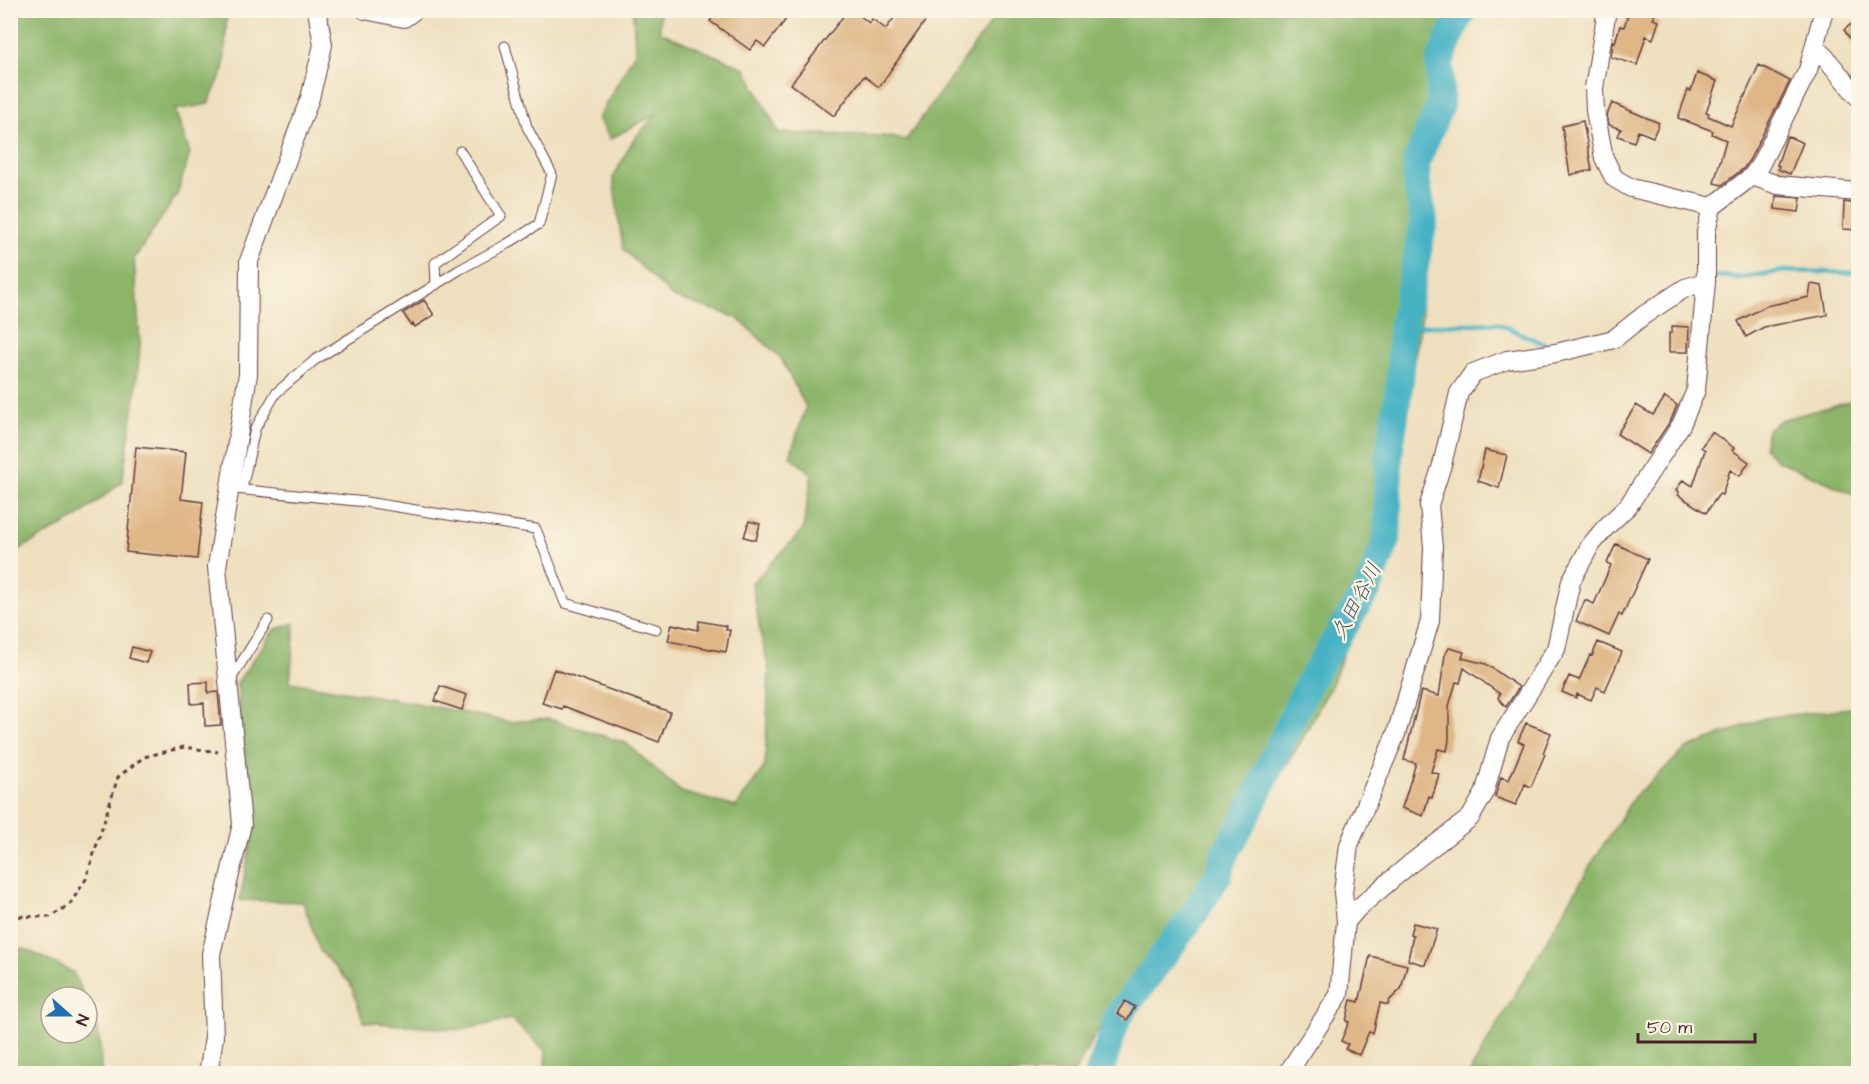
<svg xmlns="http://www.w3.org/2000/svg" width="1869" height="1084" viewBox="0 0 1869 1084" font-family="'Architects Daughter','Klee One',sans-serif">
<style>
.forest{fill:#8cb56b;stroke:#6b6a4b;stroke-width:1.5}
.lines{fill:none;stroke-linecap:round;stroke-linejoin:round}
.stream{stroke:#46b2c4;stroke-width:4.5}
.river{stroke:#46b2c4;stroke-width:28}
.building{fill:#dfb686}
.service-casing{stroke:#633c41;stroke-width:11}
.minor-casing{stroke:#633c41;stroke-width:20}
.path{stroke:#633c41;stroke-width:3;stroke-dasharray:4.5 4.5;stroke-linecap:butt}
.service{stroke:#fff;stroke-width:9}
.minor{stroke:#fff;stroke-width:18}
.labels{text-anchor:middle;stroke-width:4.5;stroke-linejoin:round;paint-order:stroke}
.water-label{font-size:21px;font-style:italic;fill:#485a68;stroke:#fcf5e5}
</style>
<rect width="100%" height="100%" fill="#fcf5e5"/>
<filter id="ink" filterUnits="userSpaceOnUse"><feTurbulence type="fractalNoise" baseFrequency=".0167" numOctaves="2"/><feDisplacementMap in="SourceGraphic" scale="12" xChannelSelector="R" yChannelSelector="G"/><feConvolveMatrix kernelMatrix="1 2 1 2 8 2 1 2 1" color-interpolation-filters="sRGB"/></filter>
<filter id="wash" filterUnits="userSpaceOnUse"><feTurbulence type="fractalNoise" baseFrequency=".008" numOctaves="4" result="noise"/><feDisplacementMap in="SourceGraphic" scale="24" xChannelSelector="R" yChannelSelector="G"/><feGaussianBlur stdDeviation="1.35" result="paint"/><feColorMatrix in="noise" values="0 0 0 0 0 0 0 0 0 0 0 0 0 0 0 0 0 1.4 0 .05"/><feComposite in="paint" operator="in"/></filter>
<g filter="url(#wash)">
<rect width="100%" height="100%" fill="#eedfbe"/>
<!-- forest -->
<path class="forest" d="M11,10L227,11L224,69L208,104L175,110L190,153L177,195L134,259L140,344L136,391L122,482L76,518L11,554Z
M633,11H660V32L745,68L779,133L883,136L906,140L999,11H1466L1441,49L1434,108L1410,167L1419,208L1416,251L1419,296L1422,315L1406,410L1403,446L1380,537L1358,612L1333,682L1299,745L1234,846L1103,1021L1074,1073H541L545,1067L546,1051L511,1019L462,1030L364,1022L350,983L320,951L303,902L240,900L253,830L237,683L274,630L295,623L290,682L417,703L509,722L549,719L626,743L681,792L736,807L765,766L769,669L761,636L752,583L803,530L812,474L790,456L806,407L780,357L736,317L673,297L623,249L613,178L632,142L656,114L610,139L598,118L635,52Z
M1858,399V496L1777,460L1764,448L1768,429L1781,420Z
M1851,708L1858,710V1073H1470L1472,1068L1592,863L1634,797L1686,749L1764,718Z
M10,946L25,949L73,972L85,997H51V1033H87V1000C99,1024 101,1047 101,1073H11Z"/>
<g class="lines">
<!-- stream -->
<path class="stream" d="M1709,278L1720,276L1740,278L1784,271L1858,273
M1402,329L1420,326L1497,323L1547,345L1562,343"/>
<!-- river -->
<path class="river" d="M1099,1074L1118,1016L1192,917L1218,875L1226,852L1247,815L1309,682L1368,588L1387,539L1389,454L1400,380L1402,329L1424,221L1417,185L1416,163L1440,105V61L1456,23L1464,10"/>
</g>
<g id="blocks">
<!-- building -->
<path class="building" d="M718,10H793L765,47L757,41L750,50L710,21Z
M848,10H853L869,23L872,19L886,29L896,15L899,18L905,10H933L879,87L864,76L834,116L791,84Z
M1632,10H1656L1653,19L1659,21L1653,39L1646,36L1637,65L1611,57L1613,41L1615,42L1620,26L1624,27L1628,14L1631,15Z
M1858,19V51L1844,30Z
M1759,65L1790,81L1750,159L1744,168L1722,185L1714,183L1726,140L1712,134L1713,131L1678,118L1688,90L1691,91L1697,73L1717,81L1706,112L1709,113L1708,116L1731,126Z
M1612,103L1659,123L1653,137L1638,131L1634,142L1618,136L1621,129L1609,125L1607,115Z
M1583,121L1592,170L1570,175L1562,126Z
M1787,136L1803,143L1790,174L1778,169L1779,166L1777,165Z
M1776,196L1801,198L1799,212L1775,209Z
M1844,202L1858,204V230L1843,229Z
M1811,284L1822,286L1827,315L1764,327L1746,337L1738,321L1766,306L1809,297Z
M424,300L434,315L415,327L413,324L411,325L403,313Z
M1672,326L1689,327L1688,352H1669V333H1672Z
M1665,397L1677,405L1671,420L1648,454L1617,434L1636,405L1653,415Z
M1712,432L1734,448L1732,450L1749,462L1740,476L1730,470L1722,495L1719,494L1706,513L1678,495L1679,492L1676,490L1683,480L1693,486L1705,450L1701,447Z
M136,447L186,452L181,499L203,502L197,559L126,552Z
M1485,450L1507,455L1499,488L1478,481Z
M749,521L760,524L756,540L744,537Z
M1616,544L1648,559L1622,616L1619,614L1609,636L1576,621L1585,600L1594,604L1611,565L1607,563Z
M699,621L727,626L726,630H730L726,652L668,641L672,624L698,630Z
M1598,642L1622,652L1605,691L1597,687L1591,700L1577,694L1576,698L1562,692L1569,676L1579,680L1590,655L1592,656Z
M132,647L150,652L146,663L129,658Z
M1449,648L1464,652L1462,658L1486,664L1519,687L1506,707L1498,698L1500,694L1464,668L1460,683L1456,682L1449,706V740L1447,751L1438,749L1431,772L1439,774L1432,798L1429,796L1423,816L1402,808L1416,763L1404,760L1421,691L1439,696L1445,655Z
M554,669L670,712L659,742L563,706L562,709L542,703Z
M208,682V693L218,692L221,725L205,726L204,703L191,704L190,683Z
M440,686L467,695L462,710L435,701Z
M1526,723L1551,733L1543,753L1545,754L1531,787L1525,784L1516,805L1495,797L1501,777L1509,780L1524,744L1518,741Z
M1413,923L1437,929L1425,965L1408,960L1413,935L1410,934Z
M1370,956L1407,965L1401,989L1389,1001L1388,1005L1380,1003L1373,1033L1369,1032L1359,1055L1345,1049L1348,1044L1341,1041L1349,1022L1346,1021L1351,1000L1359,1002Z
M1125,1001L1135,1007L1127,1020L1117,1013Z"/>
</g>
</g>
<g filter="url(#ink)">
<use href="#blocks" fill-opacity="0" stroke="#633c41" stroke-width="1.5"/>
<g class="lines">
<defs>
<path id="service" d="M436,285L435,263L501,216L460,151
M236,489L366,502L536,529L565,603L656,629
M242,489L255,429L276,393L315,360L459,270L507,244L539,224L552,174L527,127L505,46
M231,679L268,620"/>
<path id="minor" d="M365,10L404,18L415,10
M1607,10L1594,88L1595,111L1604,158L1614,178L1631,188L1712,207
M1816,46L1858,97
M1752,176L1778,185L1858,192
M1346,922L1357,909L1410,864L1470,818L1484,794L1500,738L1556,649L1571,581L1590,546L1605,528L1628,506L1681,425L1696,390L1706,282V232L1712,207L1752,176L1760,165L1808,70L1824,10
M208,1074L214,1037L211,954L242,824L217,567L248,374L249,261L310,98L323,45L317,10
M1287,1074L1339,995L1346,922L1343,892L1349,845L1396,734L1430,621L1433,547L1429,505L1442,465L1459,393L1473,373L1507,360L1556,353L1614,339L1644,315L1685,288L1706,282"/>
</defs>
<!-- service casing -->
<use href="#service" class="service-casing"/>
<!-- minor casing -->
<use href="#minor" class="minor-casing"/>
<!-- path -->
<path class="path" d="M10,916L50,917L70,904L86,879L118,777L144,757L184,747L218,752"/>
<!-- service -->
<use href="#service" class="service"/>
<!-- minor -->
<use href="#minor" class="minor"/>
</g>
</g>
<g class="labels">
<!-- water labels -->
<g class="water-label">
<text transform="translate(1356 601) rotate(-62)" y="7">久田谷川</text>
</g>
</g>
<!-- margin -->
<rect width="1869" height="1084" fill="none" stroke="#fcf5e5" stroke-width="36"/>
<!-- north arrow -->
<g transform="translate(69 1015) rotate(111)"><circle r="28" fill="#fcf5e5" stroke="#b59f9b" stroke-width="1.5"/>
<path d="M0-4.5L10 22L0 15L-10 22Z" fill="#1f6fb2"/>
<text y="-9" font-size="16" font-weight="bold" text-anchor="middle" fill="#4a1f2b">N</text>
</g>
<!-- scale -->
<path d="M1638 1033v9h117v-9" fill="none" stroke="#4a1f2b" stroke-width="3"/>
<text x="1647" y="1033" font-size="18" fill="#4a1f2b" stroke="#fcf5e5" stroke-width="4.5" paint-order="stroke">50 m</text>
</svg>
